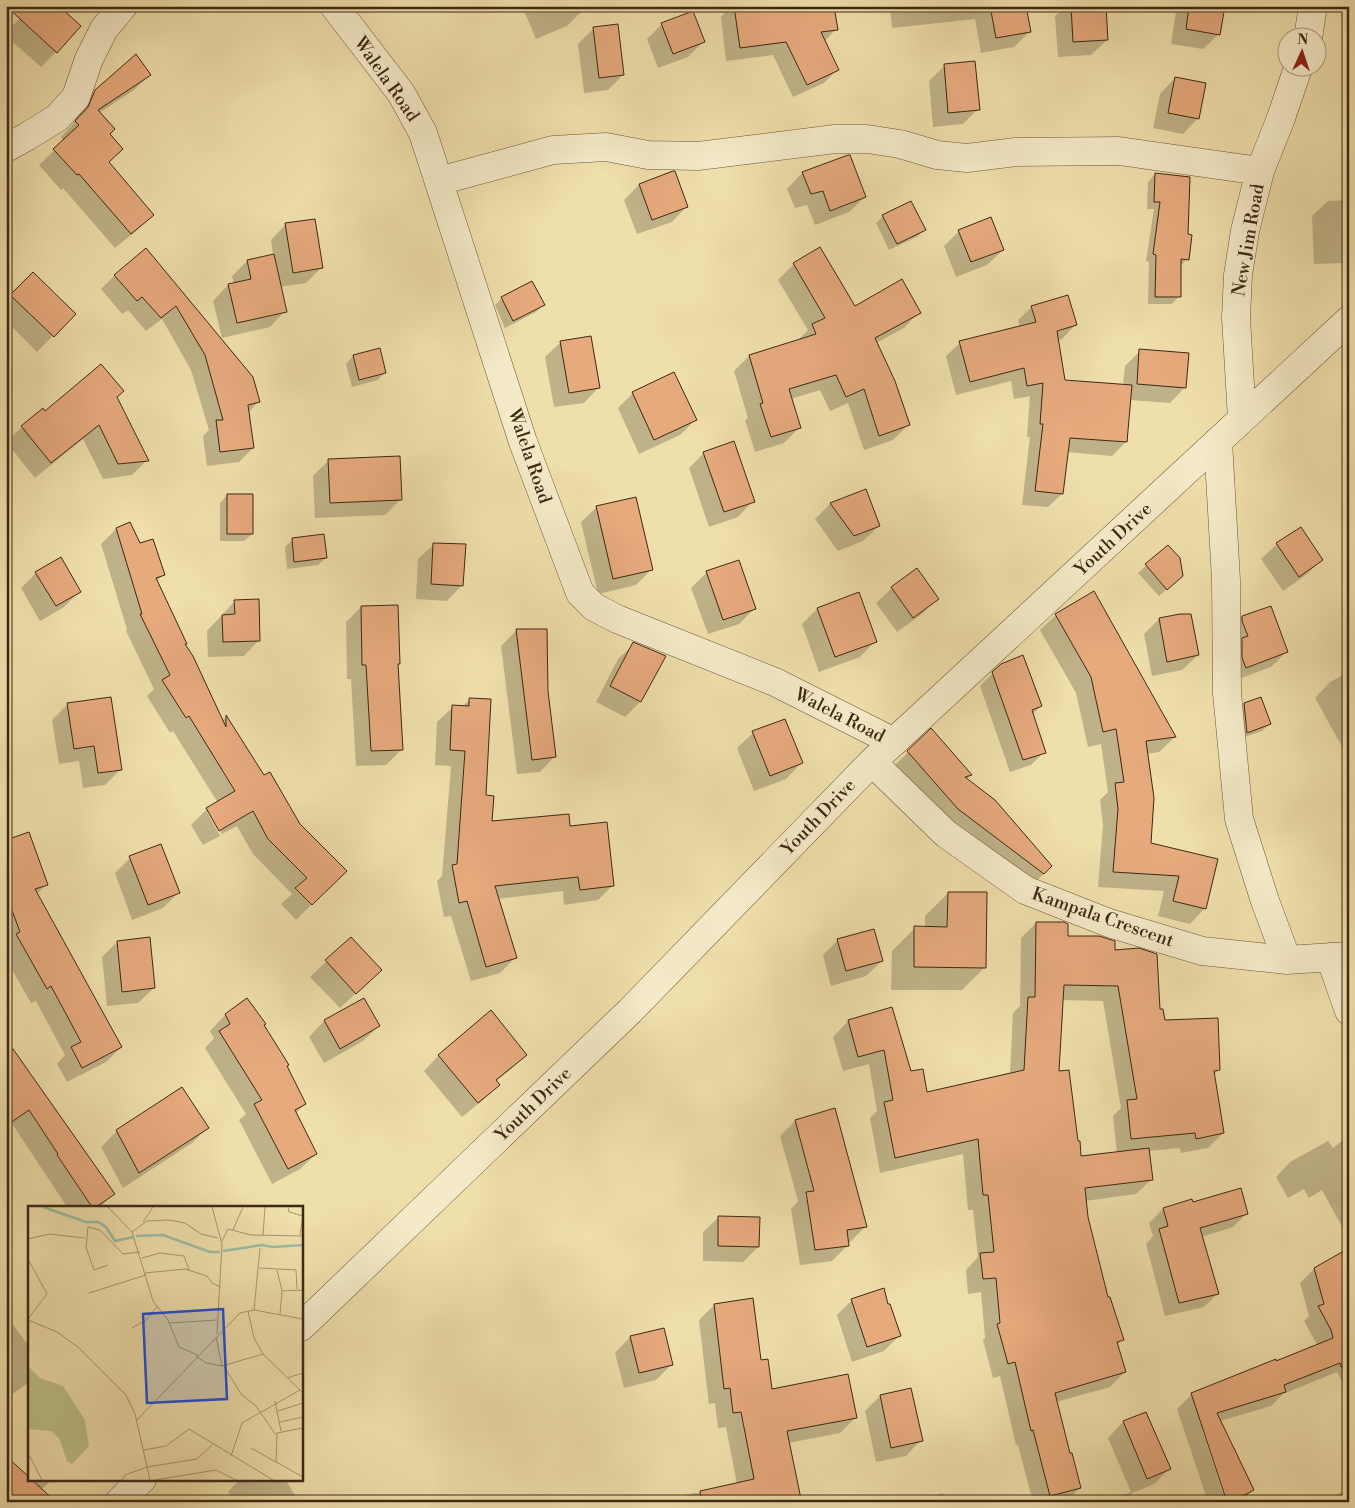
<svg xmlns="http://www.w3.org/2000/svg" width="1355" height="1508" viewBox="0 0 1355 1508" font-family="'Libre Bodoni',serif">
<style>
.shadow{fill:#0003;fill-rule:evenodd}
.building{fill:#e6aa7d;stroke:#3d2815}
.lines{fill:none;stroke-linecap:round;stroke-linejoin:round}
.minor-casing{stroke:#6a563a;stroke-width:29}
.minor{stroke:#f5eac8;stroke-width:28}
.labels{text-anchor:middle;stroke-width:4;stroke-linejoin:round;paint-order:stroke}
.street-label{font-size:18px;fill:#3d2815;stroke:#f5eac8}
.inset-river{fill:none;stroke:#9bbda4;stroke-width:2.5}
.inset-road{fill:none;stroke:#a8966f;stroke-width:1}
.view{fill:#1d4ed8;fill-opacity:0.15;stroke:#1d4ed8;stroke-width:2.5}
.inset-edge{fill:none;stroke:#3d2815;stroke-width:2.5}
</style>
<rect width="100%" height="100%" fill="#efdfab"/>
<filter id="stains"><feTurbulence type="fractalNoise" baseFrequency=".004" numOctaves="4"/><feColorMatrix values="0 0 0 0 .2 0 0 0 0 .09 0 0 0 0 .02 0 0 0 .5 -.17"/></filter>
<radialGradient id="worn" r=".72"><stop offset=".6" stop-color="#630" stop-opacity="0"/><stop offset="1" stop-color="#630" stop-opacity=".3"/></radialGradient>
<!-- shadow -->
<path class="shadow" d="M31,6L56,52L41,67L6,36V33Z
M522,6H580L582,11L567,26L536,39Z
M731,6H833L836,29L824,42L837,70L824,83L793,97L773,55L726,61L721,17Z
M890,6H1025L1029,32L1014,47L981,53L975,19L892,28Z
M1065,6H1105L1107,40L1091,55L1058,57L1055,16Z
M1181,6H1224L1219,34L1203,49L1171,44L1176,11Z
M1311,6H1343L1338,12Z
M662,24L703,42L688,57L658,68L647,39Z
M594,28L623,75L608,90L584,93L578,44Z
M944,66L978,109L963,124L933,127L929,81Z
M149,75L134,90L99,113L108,134V163L152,215L137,230L115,248L63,188L61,190L39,165L64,141L61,137L73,124L80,107L96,91Z
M1175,78L1198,118L1183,134L1153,128L1160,94Z
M6,86L10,95L6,98Z
M849,156L865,197L849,212L815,225L807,205L795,208L787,189L802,173Z
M674,173L687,206L672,222L637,234L624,200L639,185Z
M1155,174L1187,259L1180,267L1179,296L1172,304H1148L1149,262L1146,261L1154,209H1147L1148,182Z
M1349,200V258L1344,263L1314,264L1312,216L1328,201Z
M883,216L924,230L917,237L889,250L876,223Z
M286,224L322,267L306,283L280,287L285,311L270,327L222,338L213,301L228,285L234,284L232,276L247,261L273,255L271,240Z
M959,231L1003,250L987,265L956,277L944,246Z
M820,249L854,308L919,312L904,328L876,343L908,425L893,440L864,450L848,403L830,411L820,390L791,399L799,428L784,443L755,452L745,420L748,418L734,371L749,356L797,341L808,330L778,280L794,264Z
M146,250L259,401L248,413L253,448L239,462L207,466L203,436L209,430L191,370L162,319L146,331L128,310L122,314L101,289L115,275Z
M33,274L74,314L37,352L6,321V301Z
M502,298L543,305L536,312L505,328L495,305Z
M1032,307L1075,325L1062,339L1057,340L1064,381L1123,386L1125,366L1140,351L1185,387L1170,403L1130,400L1126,442L1112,456L1067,452L1062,494L1048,507L1022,505L1030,437H1027L1030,396L1014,399L1011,381L956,395L946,356L960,343L1020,327L1018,320Z
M561,342L599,387L584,403L554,407L545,357Z
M379,350L385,372L378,380L352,387L346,364L353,356Z
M633,393L695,420L680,435L639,454L618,408Z
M116,398L147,460L132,475L103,479L83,439L35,478L6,442L22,427L45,413Z
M704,453L753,501L738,517L709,527L689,468Z
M328,461L401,499L385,515L315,518L313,476Z
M865,491L879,526L863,541L838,551L815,519L830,504Z
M227,495L252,534L244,541H220V503Z
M597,507L652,569L636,585L598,594L581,522Z
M116,529L139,545L163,575L156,582L186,644L184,645L222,721L226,717L263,777L299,825L345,871L296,920L281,904L292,894L253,854L237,826L222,834L210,812H207L220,836L203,845L191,825L207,809L218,803L173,731L170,733L147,696L154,689L126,631L127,629L101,544Z
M323,536L326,558L318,565L287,569L285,547L292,540Z
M434,544L462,585L447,601L416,599L418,559Z
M1277,544L1321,560L1306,575L1283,591L1261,559Z
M1167,546L1174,583L1159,596L1138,573Z
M707,572L755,608L739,624L708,634L691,588Z
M36,573L80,591L64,607L40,621L21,588Z
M892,588L937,599L922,614L897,632L876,603Z
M858,594L875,641L860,657L819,672L802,624L817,609Z
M235,601L259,640L244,656L208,657L207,631Z
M361,607L402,749L386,765L356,766L351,679H347L346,622Z
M1056,615L1175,737L1159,752L1147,754L1149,844L1217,860L1205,908L1190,924L1158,916L1164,891L1098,887L1103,825L1100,800L1108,792L1101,744L1088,747L1076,693L1040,630Z
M1243,617L1286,652L1271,667L1230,682L1227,632Z
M1159,619L1198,655L1182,670L1152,676L1144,634Z
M517,630L555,756L540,772L517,774L501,646Z
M634,644L665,656L640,702L625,717L596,702L618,659Z
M1349,672V759L1315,698L1330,682Z
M993,673L1041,706L1032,715L1044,752L1031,765L1010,772L980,686Z
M470,699L485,796L491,823L613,885L598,900L564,905L563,891L497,899L516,957L500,973L471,981L451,916L444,917L437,881L442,876L451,766L435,765L437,722L453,707H462Z
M68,704L120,770L105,785L83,788L79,761L59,764L52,720Z
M1244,704L1270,724L1262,731L1239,739L1237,712Z
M931,730L971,775L966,780L1051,866L1031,887L945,822L895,765Z
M753,733L801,763L786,779L754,791L737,748Z
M130,858L178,893L163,908L132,920L115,873Z
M6,863L47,884L36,895L121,1047L106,1062L67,1082L57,1064L65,1055L36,1001L31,1003L6,959Z
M948,893L985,967L962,990H891L892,951L915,928H925V916Z
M1036,923L1066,937L1114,951L1159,1011L1164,1021L1219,1070L1213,1075L1223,1133L1208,1148L1181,1153L1180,1148L1148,1151L1152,1179L1136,1194L1085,1201L1086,1217L1107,1299L1122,1340L1117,1345L1125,1372L1110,1387L1056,1402L1069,1454L1080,1488L1066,1502H1033L1018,1445H1016L1000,1376L993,1378L983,1340L985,1338L981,1292L968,1294L966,1270L978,1257L973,1210H968L963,1154L880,1173L870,1118L877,1111L869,1064L843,1071L833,1037L848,1021L892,1009L910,1073L926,1094L1010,1074L1013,1013L1020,1006L1021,938ZM1062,1000L1103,1001L1121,1108L1113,1116L1117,1153L1080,1158L1058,1073Z
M351,938L381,970L340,1008L310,977Z
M838,940L882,961L866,976L831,986L823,955Z
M117,942L154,988L138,1003L107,1006L102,957Z
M247,999L263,1025L305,1104L295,1114L316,1154L300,1169L272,1184L239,1120L246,1114L205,1048L214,1038L210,1031L225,1015Z
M363,999L379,1026L363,1041L324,1063L309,1037L324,1021Z
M6,1041L113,1194L100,1207H67L13,1125L6,1129Z
M439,1055H525L510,1070L496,1081L499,1084L483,1100L462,1117L424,1071Z
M182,1089L207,1128L192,1143L123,1188L101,1147L117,1131Z
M795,1121L866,1226L850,1242H847L848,1245L832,1261L800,1265L791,1209L798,1201L780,1136Z
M1349,1135V1239L1322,1190L1309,1198L1304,1189L1288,1198L1276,1177L1290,1162L1328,1141L1333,1148Z
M1191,1201L1192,1204L1247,1213L1233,1227L1201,1237L1218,1293L1204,1307L1165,1316L1146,1244L1153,1236L1149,1223L1163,1209Z
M719,1217L758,1247L743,1262L703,1261V1232Z
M1349,1250V1395L1337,1372L1283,1394L1271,1406L1220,1421L1253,1490L1241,1502H1228L1206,1433L1202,1429L1226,1502H1208L1177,1409L1192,1394L1318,1346L1304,1321L1309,1316L1300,1283L1314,1269Z
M852,1300L899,1336L884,1351L852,1362L837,1315Z
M714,1305L760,1362L771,1390L855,1418L840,1433L788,1443L799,1499L796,1502H738L737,1484L726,1427L718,1428L715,1403L709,1404L699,1320Z
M11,1322L29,1346V1382L6,1399V1326Z
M630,1337L672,1364L656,1380L624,1388L615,1353Z
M910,1389L921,1440L906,1456L876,1462L865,1411L880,1396Z
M1146,1413L1169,1469L1154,1484L1130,1494L1133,1502H1104L1131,1492L1108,1438L1123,1422Z
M29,1479H53L41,1490Z
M240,1479H285L299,1502H234L228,1492Z
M1349,1488V1502H1325Z
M694,1493H704L706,1502H667L670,1499Z
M943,1493L945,1502H914Z"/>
<!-- building -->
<path class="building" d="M6,6H59L81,26L57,53Z
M734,6H834L838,30L821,32L839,70L807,85L786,42L740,48Z
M990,6H1026L1031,32L996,38Z
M1071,6H1106L1108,40L1073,42Z
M1189,6H1225L1220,35L1186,29Z
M693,11L705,42L673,54L661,23Z
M618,24L624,75L599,78L593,27Z
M136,54L151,75L98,110L115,129L110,134L123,149L109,162L154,215L131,234L79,174L77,175L53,149L79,125L75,121L88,107L95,90Z
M975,61L980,110L948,113L944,64Z
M1175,77L1206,83L1199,119L1168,113Z
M848,155H850L866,197L830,211L823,191L811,194L802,172Z
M673,171H675L688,207L652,220L639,184Z
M1155,173L1190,177L1188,234L1192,235L1189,260L1181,259V297H1155L1156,255L1153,254L1160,202H1154Z
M911,201L926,230L897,244L882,215Z
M991,217L1004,250L971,262L958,230Z
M315,219L323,268L293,273L285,223Z
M820,247L855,306L902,279L921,313L875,338L895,381L910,425L879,436L864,389L846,397L836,375L789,389L801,428L771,437L760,404L763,403L749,355L816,334L812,324L825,318L793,263Z
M146,248L253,377L260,402L248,405L254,448L220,452L216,420H223L205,355L176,306L161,318L142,297L137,301L114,275Z
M274,254L287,312L237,323L228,284L251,279L247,260Z
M33,272L76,314L54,337L10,295Z
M532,281L545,305L513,321L501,297Z
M1068,295L1077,325L1057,331L1065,380L1132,385L1127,442L1070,438L1063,494L1035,491L1043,424H1040L1043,383L1027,386L1024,368L970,382L959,341L1036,322L1031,306Z
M591,336L600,388L569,393L560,341Z
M380,348L386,373L359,380L353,355Z
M1139,349L1189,353L1186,388L1137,384Z
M101,364L124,391L117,397L149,461L118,464L99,425L51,463L21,426L43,408L45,411Z
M674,372L697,420L654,440L632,392Z
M734,441L755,502L724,512L703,452Z
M400,456L402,500L330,503L328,459Z
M866,489L880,526L854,536L830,503Z
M227,494H253V534H227Z
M636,497L653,570L613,579L596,506Z
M130,522L140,543L153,539L165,575L156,578L187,644H185L193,656L226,727V715L264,775L270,772L300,824L347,871L312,905L295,888L307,878L268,839L253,811L219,831L206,808L235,791L189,716L186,718L162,680L170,675L140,614H142L116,528Z
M1301,527L1323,560L1299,577L1276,543Z
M324,534L327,558L294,562L292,538Z
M433,543L466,544L463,586L431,584Z
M1168,545L1180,558L1183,576L1167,590L1145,564Z
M61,557L81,592L56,606L35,572Z
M739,560L756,609L723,620L706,571Z
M917,568L939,599L913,618L891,587Z
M1094,591L1176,737L1146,741L1154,798L1151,843L1218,859L1206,909L1173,901L1179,876L1113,872L1118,809L1115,783L1124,782L1116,729L1103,732L1091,677L1055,614Z
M859,592L877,642L835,657L817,608Z
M259,599L260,641L223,642L222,615L235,614L234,600Z
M398,605L400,664H398L403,750L371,751L366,665H362L361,606Z
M1271,606L1288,652L1246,668L1242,658V638L1248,636L1242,621V616Z
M1180,614H1191L1199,655L1167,662L1159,618Z
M516,629H547L548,691L556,757L532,760Z
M633,642L666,656L641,702L610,686Z
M1023,655L1042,706L1032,710L1046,753L1023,760L992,672L1001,664Z
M111,697L122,770L98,773L94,746L74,749L67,703Z
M1261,697L1271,724L1247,733L1244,703Z
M469,698L491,699L486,795L494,796L492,821L569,814L570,826L607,822L614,886L580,890L578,877L495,886L517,958L486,967L467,901L459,903L452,865L457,864L465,751L450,750L452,705L469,706Z
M785,719L803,763L770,776L752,731Z
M931,728L972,775L965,777L995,800L1052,866L1044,874L958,809L907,751Z
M29,832L48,885L35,889L122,1047L82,1068L71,1047L81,1042L51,986L47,989L16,934L20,932L6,894V840Z
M161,844L180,893L148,905L129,856Z
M948,892H987L986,968L914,967V926L947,927Z
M1036,922H1064L1068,924V936H1099L1115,941V950L1139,948L1157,954L1160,1009H1163L1165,1020L1218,1018L1220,1070L1214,1071L1224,1133L1196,1139L1195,1133L1131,1139L1127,1100L1137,1099L1118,986L1064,985L1059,1071L1069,1070L1078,1141H1080L1081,1156L1149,1148L1153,1180L1085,1188L1088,1217L1108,1297H1110L1124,1340L1117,1342L1126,1372L1055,1393L1070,1453H1072L1081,1488L1050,1496L1033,1430L1031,1431L1015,1362L1008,1364L997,1324L1000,1323L996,1278L983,1279L980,1253L994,1252L988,1195H983L978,1139L895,1158L884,1102L893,1100L884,1050L858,1057L848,1020L892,1007L911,1071L923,1069L927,1092L1024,1070L1028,997H1035Z
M874,929L883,961L846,971L837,939Z
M150,937L155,988L122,992L117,941Z
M351,937L382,970L356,994L325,960Z
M247,998L266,1024L264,1025L289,1065L287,1066L306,1104L295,1110L317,1154L288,1169L254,1104L262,1100L219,1031L230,1024L225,1014Z
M364,998L380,1026L340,1049L324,1020Z
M491,1010L527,1055L496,1080L500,1085L478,1103L438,1055Z
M6,1039L115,1194L96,1207H92L57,1155L58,1154L29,1110L6,1126Z
M182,1087L209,1128L139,1173L116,1130Z
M835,1108L867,1227L847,1230L849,1246L815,1250L806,1192L814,1191L795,1120Z
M1241,1188L1248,1214L1200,1228L1219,1294L1179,1303L1159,1229L1168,1226L1163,1208L1192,1199L1193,1202Z
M718,1216L760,1217L759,1247L718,1246Z
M1349,1248V1366L1341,1367L1340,1363L1284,1385L1286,1392L1217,1413L1254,1490L1231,1502H1227L1191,1393L1276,1359V1361L1333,1338L1331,1330L1318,1306L1324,1304L1314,1268Z
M884,1288L888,1304H890L901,1336L867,1347L851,1299Z
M753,1298L761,1360L768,1359L772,1389L848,1374L857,1418L787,1431L801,1499L787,1502H701L700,1491L754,1479L741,1412L733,1413L730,1388L724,1389L714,1304Z
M664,1328L673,1365L639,1373L630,1336Z
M911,1388L923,1441L891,1448L880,1395Z
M1146,1412L1171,1469L1147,1479L1123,1421Z
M6,1456L29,1477V1479H31L56,1502H6Z"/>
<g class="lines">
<defs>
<path id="minor" d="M334,6L401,93L423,133L523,442L580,593L594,607L617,619L775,682L894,742
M1308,38L1313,6
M6,148L26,137L57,118L76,97L89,59L104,29L123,6
M439,181L553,150L606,147L648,155L698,156L835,139H867L900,144L937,155L967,158L1016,152L1119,151L1260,171
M1242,419L1236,318L1238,275L1245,231L1260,171L1281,118L1298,68
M1218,441L1226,580L1227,693L1239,819L1265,901L1287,960
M872,762L946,834L1025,890L1109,923L1202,951L1287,960L1349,956
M1330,957L1349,1011
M301,1327L630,1011L872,762L1349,320
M119,1502L142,1479"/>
</defs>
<!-- minor casing -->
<use href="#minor" class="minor-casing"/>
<!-- minor -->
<use href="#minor" class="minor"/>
</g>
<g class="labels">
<!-- street labels -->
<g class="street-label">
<text transform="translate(387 79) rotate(55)" y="6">Walela Road</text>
<text transform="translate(1248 240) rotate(-80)" y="6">New Jim Road</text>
<text transform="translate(530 456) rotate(71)" y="6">Walela Road</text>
<text transform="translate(1113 539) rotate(-43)" y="6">Youth Drive</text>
<text transform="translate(840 715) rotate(27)" y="6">Walela Road</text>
<text transform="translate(818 817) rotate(-46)" y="6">Youth Drive</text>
<text transform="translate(1103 917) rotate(19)" y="6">Kampala Crescent</text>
<text transform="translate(533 1104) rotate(-44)" y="6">Youth Drive</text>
</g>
</g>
<!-- overview -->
<g transform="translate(28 1206)">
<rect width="275" height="275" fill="#efdfab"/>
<path d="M0,160L12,172L35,180L57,214L61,240L44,258L39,255L31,232L23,225L0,223Z" fill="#bdc186"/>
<path class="inset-river" d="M15,1L58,16H70L78,21L87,35L105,31M108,30L135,29L182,46H192M195,45L234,39L245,41L275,39"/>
<path class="inset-road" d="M80,1L104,26L125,95L140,114L151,141L170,149M184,1L194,38L189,128M260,1L261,6L275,10L272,29M115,16L125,1M205,24L215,1M104,26L119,15L141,14L157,17L173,28L190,32M235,29L237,1M0,33L21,28L57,32M194,35L200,23L223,29L275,30M114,52L132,47L156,50L161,64M0,53L19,88L0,113M80,59L66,64L58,41L60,21L72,24L95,48L112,46M231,62L268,64L269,83M249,64L254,85L252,108M117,67L157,63L179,70L184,77L193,81M254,85L275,84M61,87L118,69M226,104L232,42M220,105L226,132L235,148L275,187M0,114L29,126L50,141L98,189L107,208L122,274M141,117L189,114M104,122L118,114L129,101M188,131L194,160M168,150L178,157L194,160L235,148M196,160L213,188L228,200L248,229M259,172L275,167M247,195L253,225M250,205L275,197M109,214L212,107L226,104L275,113M252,216L275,211M223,242L275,271M116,244L138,240L161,223L245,274M0,247L14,274M203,250L214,217L272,184M248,256L249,227L275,222M94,274L97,269L119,261L169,253L184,239M127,274L188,264L208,274"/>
<path class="view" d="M195,103L199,193L119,197L115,108Z"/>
<rect width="275" height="275" class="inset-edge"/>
</g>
<!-- margin -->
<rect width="1355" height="1508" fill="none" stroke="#efdfab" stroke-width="25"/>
<rect x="8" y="8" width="1340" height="1493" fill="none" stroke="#3d2815" stroke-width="2.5"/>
<rect x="12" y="12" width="1330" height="1483" fill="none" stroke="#3d2815"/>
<!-- north arrow -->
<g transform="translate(1302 52) rotate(3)"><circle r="24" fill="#f5eac8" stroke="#ab9c80"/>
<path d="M0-4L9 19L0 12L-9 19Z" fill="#8f2418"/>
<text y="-8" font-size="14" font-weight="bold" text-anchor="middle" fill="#3d2815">N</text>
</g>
<rect width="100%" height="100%" filter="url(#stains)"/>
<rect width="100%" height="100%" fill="url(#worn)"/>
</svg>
